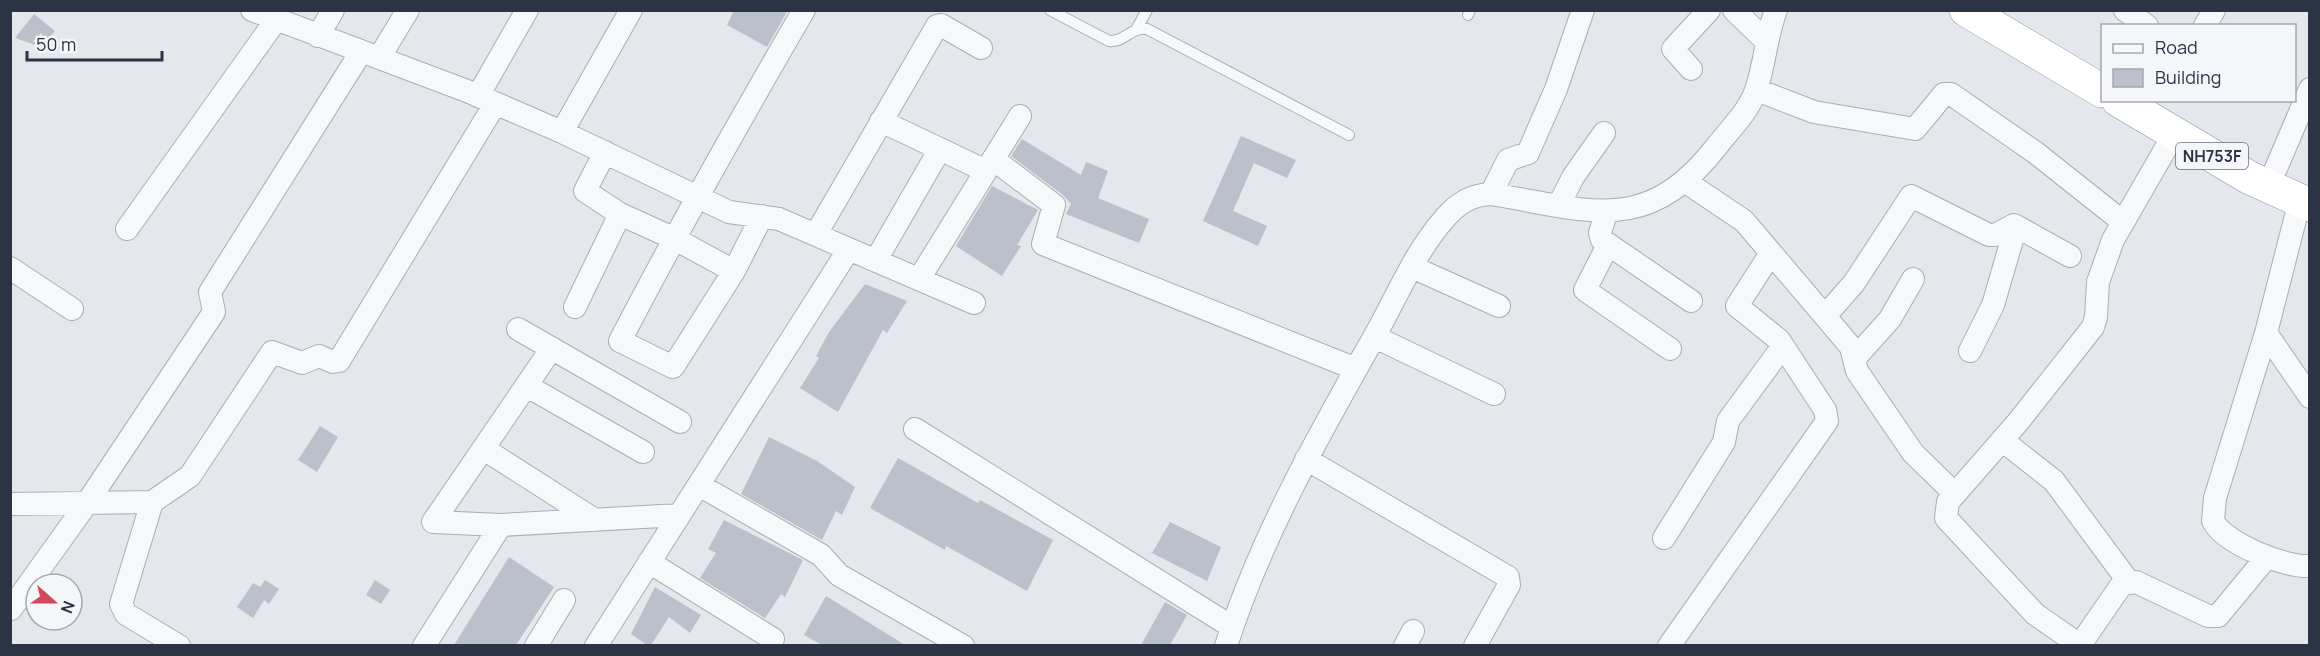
<svg xmlns="http://www.w3.org/2000/svg" width="2320" height="656" viewBox="0 0 2320 656" font-family="Manrope,sans-serif">
<style>
.building{fill:#bbc0ca}
.lines{fill:none;stroke-linecap:round;stroke-linejoin:round}
.lane-casing{stroke:#a9aeb7;stroke-width:12}
.street-casing{stroke:#a9aeb7;stroke-width:24}
.highway-casing{stroke:#8b94a3;stroke-width:34}
.lane{stroke:#f7f8fa;stroke-width:10}
.street{stroke:#f7f8fa;stroke-width:22}
.highway{stroke:#fff;stroke-width:33}
.labels{text-anchor:middle;stroke-width:5;stroke-linejoin:round;paint-order:stroke}
.shield{fill:#f4f6f9;stroke:#676e7b;stroke-width:1.5}
.shield-label{font-size:16px;font-weight:bold;fill:#2b3445}
</style>
<rect width="100%" height="100%" fill="#e4e7ec"/>
<!-- building -->
<path class="building" d="M734,10H788L767,47L727,25Z
M34,14L55,31L46,41L38,38L35,45L15,38Z
M1241,136L1296,160L1287,178L1254,163L1233,211L1267,226L1258,246L1203,221Z
M1022,139L1081,175L1086,162L1108,171L1098,198L1149,219L1139,243L1066,214L1071,204L1063,195L1011,156Z
M992,186L1038,210L1017,245L1021,246L1002,276L956,246Z
M865,284L907,301L887,333L883,330L838,412L800,388L819,358L816,356L829,332Z
M320,426L338,437L317,472L298,460Z
M769,437L817,461L855,487L842,515L836,511L822,540L741,494Z
M898,458L978,503L980,500L1053,540L1027,591L946,546L945,550L870,508Z
M724,520L803,560L785,597L781,594L765,618L700,578L716,553L708,549Z
M1170,522L1221,547L1207,581L1152,553Z
M509,557L554,587L516,645H454Z
M265,580L279,589L269,604L264,600L253,618L237,607L253,583L260,587Z
M375,580L390,590L381,604L366,595Z
M655,587L701,615L690,633L669,617L651,645H647L631,634Z
M826,596L905,645H822L804,635Z
M1165,602L1187,615L1170,645H1141Z"/>
<g class="lines">
<defs>
<path id="lane" d="M1050,10L1109,41C1124,43 1132,26 1147,29L1349,135
M1468,15L1470,10
M1137,28L1147,10"/>
<path id="street" d="M252,10L467,91L562,132L729,212L779,219L974,303
M1734,10L1766,41
M2125,10L2147,26
M2205,26L2214,10
M318,36L333,10
M379,58L408,10
M1691,69L1673,49L1709,10
M1757,90L1814,112L1915,129L1944,94H1951L2036,153L2123,222
M478,96L527,10
M881,121L986,171
M562,132L631,10
M993,159L1054,205L1043,244L1356,369
M1686,182L1744,221L1851,347L1857,371L1913,453L1955,494
M2268,187L2310,89
M1491,194L1508,160L1528,153L1556,89L1583,10
M2300,200L2266,333L2310,397
M1559,205L1573,177L1604,133
M1606,213L1600,233L1602,240L1691,301
M620,214L673,238L734,271L673,367L620,341C678,229 740,120 804,10
M127,229L276,20
M816,234L937,26L941,25L981,48
M1608,245L1585,290L1670,349
M876,260L940,149
M1412,267L1499,306
M10,268L72,309
M734,271L762,216
M919,279L1020,116
M575,307L620,214L585,191L605,152
M1825,316L1854,283L1911,196L1989,235H1995L2014,225L2070,256
M518,329L680,422
M2266,333L2215,498L2213,521C2224,543 2285,568 2310,566
M1375,337L1494,394
M1970,351L1993,305L2016,226
M1855,358L1890,319L1913,279
M527,386L643,452
M915,429L1232,627
M2002,440L2054,481L2128,581
M484,449L595,520
M1306,459L1508,577L1509,585L1475,646
M699,485L821,555L839,575L963,646
M152,502L121,604L126,614L179,646
M10,504L152,502L190,476L272,352L302,363L319,356L333,362L339,361L495,104
M501,525L433,522L552,348
M1664,538L1724,442L1728,421L1783,346
M649,562L773,639
M11,609L87,503L214,312L210,292L361,52
M2080,645L2122,584L2136,582L2208,616H2218L2266,558
M424,646L501,525L679,515
M536,646L564,600
M596,646L849,249
M1226,646C1261,537 1317,438 1373,339C1396,299 1414,253 1445,218C1458,203 1471,195 1491,194C1590,210 1646,237 1717,146C1730,129 1749,111 1756,90C1765,64 1766,36 1776,10
M1405,646L1413,631
M1669,646L1827,421L1825,410L1779,340L1737,306L1771,253
M2081,646L2035,614L1946,518L1948,502L2018,422L2093,327L2096,317L2098,282L2113,240L2174,134"/>
<path id="highway" d="M1966,10L2102,91
M2118,100L2250,178L2310,205"/>
</defs>
<!-- lane casing -->
<use href="#lane" class="lane-casing"/>
<!-- street casing -->
<use href="#street" class="street-casing"/>
<!-- highway casing -->
<use href="#highway" class="highway-casing"/>
<!-- lane -->
<use href="#lane" class="lane"/>
<!-- street -->
<use href="#street" class="street"/>
<!-- highway -->
<use href="#highway" class="highway"/>
</g>
<g class="labels">
<!-- shield labels -->
<rect class="shield" x="2176" y="143" width="72" height="26" rx="4.5"/>
<g class="shield-label">
<text x="2212" y="162">NH753F</text>
</g>
</g>
<!-- border -->
<rect width="2320" height="656" fill="none" stroke="#2b3445" stroke-width="24"/>
<!-- legend -->
<rect x="2101" y="24" width="195" height="78" fill="#f4f6f9" stroke="#a4a8b1" stroke-width="1.5"/>
<rect x="2113" y="44" width="30" height="9" fill="#f7f8fa" stroke="#a4a8b1" stroke-width="1.5"/>
<text x="2155" y="54" font-size="18" fill="#2b3445">Road</text>
<rect x="2113" y="69" width="30" height="18" fill="#bbc0ca" stroke="#a4a8b1" stroke-width="1.5"/>
<text x="2155" y="84" font-size="18" fill="#2b3445">Building</text>
<!-- north arrow -->
<g transform="translate(54 602) rotate(111)"><circle r="28" fill="#f4f6f9" stroke="#a4a8b1" stroke-width="1.5"/>
<path d="M0-4.5L10 22L0 15L-10 22Z" fill="#d1495b"/>
<text y="-9" font-size="16" font-weight="bold" text-anchor="middle" fill="#2b3445">N</text>
</g>
<!-- scale -->
<path d="M27 51v9h135v-9" fill="none" stroke="#2b3445" stroke-width="3"/>
<text x="36" y="51" font-size="18" fill="#2b3445" stroke="#f4f6f9" stroke-width="4.5" paint-order="stroke">50 m</text>
</svg>
